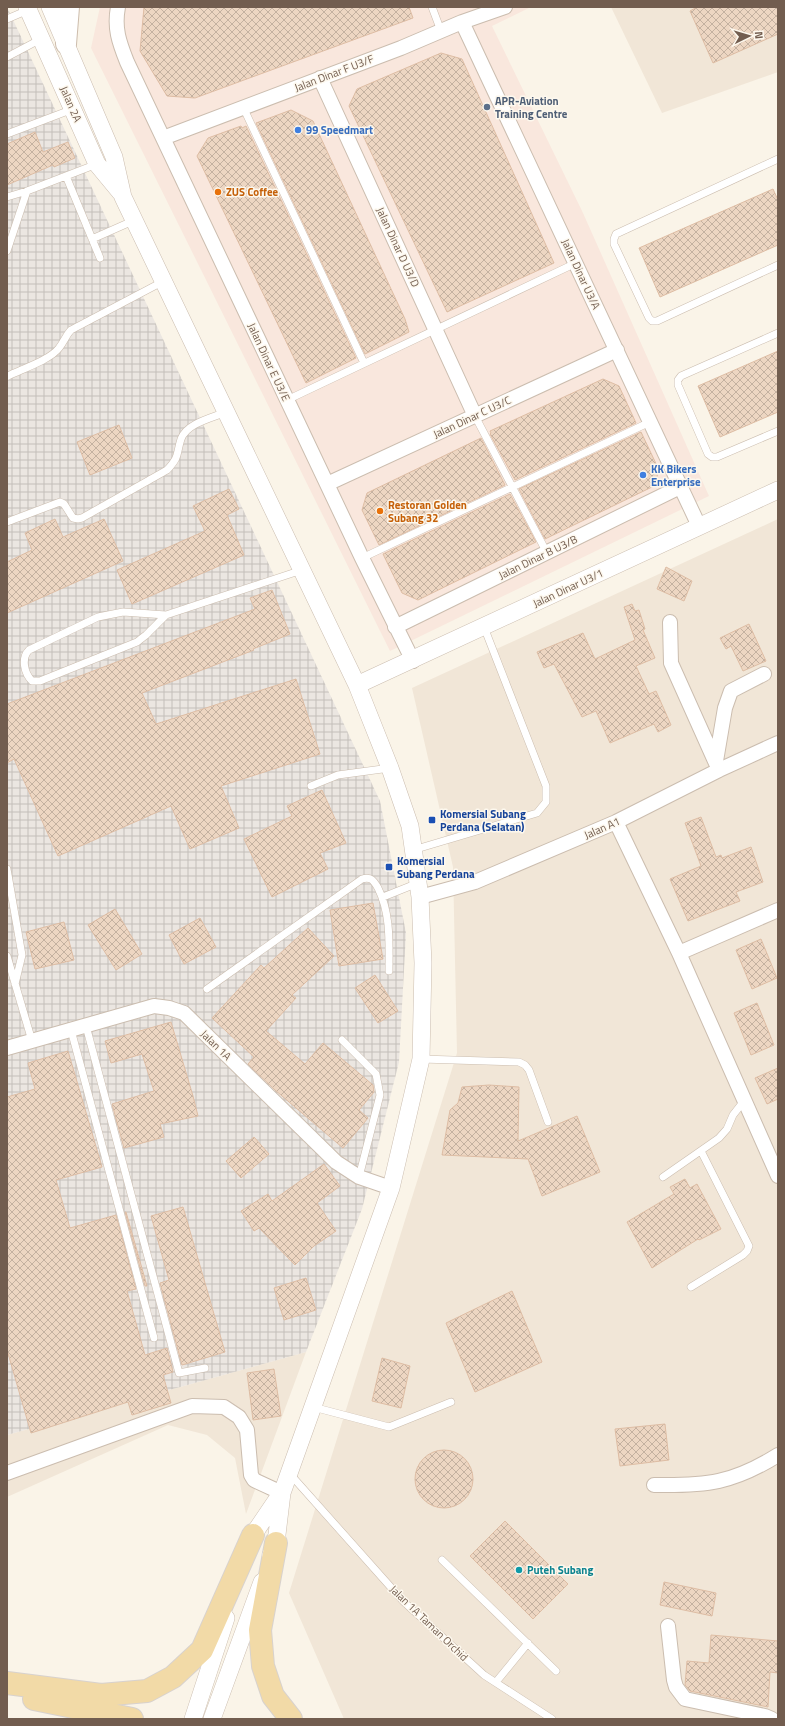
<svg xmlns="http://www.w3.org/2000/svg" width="785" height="1726" viewBox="0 0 785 1726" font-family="'Titillium Web',sans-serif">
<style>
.residential{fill:#f1e6d7}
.commercial{fill:#f9e7dd}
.industrial{fill:url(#industrial-grid)}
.building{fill:url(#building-cross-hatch);stroke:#debda4}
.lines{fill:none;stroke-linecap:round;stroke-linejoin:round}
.service-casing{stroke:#cbbdaf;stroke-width:8}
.minor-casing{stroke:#cbbdaf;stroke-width:16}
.tertiary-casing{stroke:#cbbdaf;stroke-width:18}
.secondary-casing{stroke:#cdbdad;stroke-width:22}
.primary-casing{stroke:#d8d2ce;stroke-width:24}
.service{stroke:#fff;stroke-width:7}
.minor{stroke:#fff;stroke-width:14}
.tertiary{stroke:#fff;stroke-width:17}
.secondary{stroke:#fff;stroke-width:20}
.primary{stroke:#f2daa7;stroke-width:22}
.service-dot{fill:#5c6f8a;stroke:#fdf8ee;stroke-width:1.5}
.shop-dot{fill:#3f7fe0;stroke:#fdf8ee;stroke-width:1.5}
.food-dot{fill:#e8710a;stroke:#fdf8ee;stroke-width:1.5}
.transit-dot{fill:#1a4fb4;stroke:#fdf8ee;stroke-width:1.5}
.culture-dot{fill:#0f9aa8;stroke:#fdf8ee;stroke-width:1.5}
.labels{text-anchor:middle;stroke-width:3;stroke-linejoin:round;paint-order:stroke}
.street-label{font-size:11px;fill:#725d4f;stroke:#fdf8ee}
.service-label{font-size:11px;font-weight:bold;fill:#4e5e75;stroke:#fdf8ee;text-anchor:start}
.shop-label{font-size:11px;font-weight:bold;fill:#366cbe;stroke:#fdf8ee;text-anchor:start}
.food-label{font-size:11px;font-weight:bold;fill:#c56008;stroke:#fdf8ee;text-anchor:start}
.transit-label{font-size:11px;font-weight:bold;fill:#164399;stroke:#fdf8ee;text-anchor:start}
.culture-label{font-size:11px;font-weight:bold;fill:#0d838f;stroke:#fdf8ee;text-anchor:start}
</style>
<defs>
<pattern id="industrial-grid" width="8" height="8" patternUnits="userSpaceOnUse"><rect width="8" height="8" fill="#ebe6e1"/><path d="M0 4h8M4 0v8" fill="none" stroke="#c3beb9"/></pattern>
<pattern id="building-cross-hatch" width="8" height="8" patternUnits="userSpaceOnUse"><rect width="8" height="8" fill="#edd6c2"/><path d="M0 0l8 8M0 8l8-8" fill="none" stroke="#c4b1a0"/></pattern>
</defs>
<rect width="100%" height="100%" fill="#faf4e8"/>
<!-- residential -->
<path class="residential" d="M611,7H778V72L662,113Z
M778,519V1719H344L289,1593L457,1053L453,867L412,688Z
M306,1352L246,1514L235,1458L207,1435L168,1425L7,1497V1435Z"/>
<!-- commercial -->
<path class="commercial" d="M100,7H531L492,26L583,213L709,496L390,651L91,48Z"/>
<!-- industrial -->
<path class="industrial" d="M7,7L380,801L406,933L399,1062L362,1209L306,1352L7,1435Z"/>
<!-- building -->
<path class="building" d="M144,7H409L413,18L195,98L167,96L140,51Z
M697,7H778V34L713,63L690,11Z
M441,53L462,59L554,263L447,312L349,106L357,89Z
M291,110L313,121L405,319L409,332L365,354L256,123Z
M241,126L242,128L246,126L356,358L306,383L197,156L208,138Z
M35,132L43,152L68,142L75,158L54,167L53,165L7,185V144Z
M773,189L778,200V245L660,297L639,248Z
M778,351V412L720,437L698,386Z
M603,379L619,386L636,423L515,480L490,434L491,433L490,431Z
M119,425L132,458L90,475L77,442Z
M641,432L659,470L654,486L545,539L519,489Z
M481,438L505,485L379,545L362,510L367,493Z
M229,489L239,509L227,515L244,555L132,604L117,570L205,531L193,506Z
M510,494L536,542L418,600L402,593L383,554Z
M55,519L63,537L104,519L123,561L7,613V562L32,550L25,533Z
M666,567L692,581L684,601L657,589Z
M272,590L290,634L253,649L254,650L142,693L156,724L296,679L320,754L221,786L239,828L190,849L171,806L58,856L14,759L7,763V704L255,609L250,598Z
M632,604L635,611L639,610L645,629L643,630L655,658L636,666L649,694L656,691L671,725L658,732L654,724L610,743L596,711L582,717L554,664L544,668L537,652L583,633L595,659L635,640L624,607Z
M749,624L766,661L743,671L731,646L726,649L720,638Z
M322,790L346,843L320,853L328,869L272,897L244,839L292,816L287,806Z
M701,817L716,857L721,855L722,858L751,847L763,882L736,892L740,901L688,921L670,879L701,866L685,823Z
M373,903L383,959L339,966L330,910Z
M115,909L142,954L116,970L88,925Z
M200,918L216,947L184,964L169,935Z
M64,922L74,960L35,969L26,932Z
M308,928L334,956L292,995L296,998L266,1031L305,1064L323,1043L373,1085L374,1092L359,1110L368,1118L343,1148L275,1090L248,1064L254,1057L212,1018L261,965L264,968Z
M761,939L777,978L752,989L736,950Z
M375,975L398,1011L378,1023L355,988Z
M757,1003L774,1045L751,1055L734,1013Z
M171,1022L193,1096L198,1116L160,1124L164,1137L124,1148L112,1104L154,1091L142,1054L111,1063L105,1041Z
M68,1051L102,1167L56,1180L70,1228L116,1215L136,1289L127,1291L145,1355L167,1348L173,1372L163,1375L171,1403L132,1415L128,1402L31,1433L7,1350V1097L35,1089L28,1063Z
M778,1068V1099L767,1104L755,1078Z
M489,1085L519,1087L518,1141L577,1116L600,1172L542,1196L528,1159L442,1155L450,1110L458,1103L462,1087Z
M254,1137L269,1154L241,1178L226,1161Z
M324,1164L340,1186L317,1203L336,1231L314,1246L295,1265L259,1228L254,1231L241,1211L268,1194L272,1201Z
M685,1179L690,1188L697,1184L721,1229L699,1240L698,1239L652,1268L627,1222L674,1194L670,1187Z
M183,1207L225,1352L182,1365L160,1283L169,1280L151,1216Z
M125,1212H126L147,1286H145Z
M306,1278L316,1310L284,1320L274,1288Z
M512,1291L542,1362L475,1392L446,1323Z
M382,1358L410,1366L401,1408L372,1401Z
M274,1369L281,1416L253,1420L247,1373Z
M665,1424L669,1460L620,1466L615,1429Z
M415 1479a29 29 0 1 1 58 0a29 29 0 1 1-58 0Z
M505,1521L568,1584L533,1619L470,1556Z
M664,1582L716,1593L712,1616L660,1605Z
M711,1635L778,1641V1673L770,1672L768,1707L690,1691L685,1685L687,1661L709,1663Z"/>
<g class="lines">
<defs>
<path id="service" d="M432,7L441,31
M7,19L28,10
M7,57L41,39
M243,107L364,363
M7,134L73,109
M778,159L616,234L614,239V244L649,318L652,321H657L778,265
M66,176L100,258
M7,197L27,191L97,164
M92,239L135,220
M7,251L27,191
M778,333L681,376L678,380V385L708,454L712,457H717L778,431
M8,376C22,369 50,360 59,348C64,342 66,335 71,330L164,281
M287,400L576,263
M475,416L547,553
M7,522L60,502L64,504L73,518L78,519L82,518L167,470C180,456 176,455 181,439C187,423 212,418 226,412
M362,558L650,422
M166,615L123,612L98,617L29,650C21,658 24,673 32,681H40L137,642L146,635L166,615L302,570
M311,786L338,775L390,768
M413,850L537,813L546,802V786L484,627
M7,869L22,955L15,984
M383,897L418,883
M7,956L32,1041
M207,989L362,879C371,876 374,881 378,888C391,914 389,943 389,971
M86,1026L179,1373L205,1368
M71,1030L154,1338
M342,1040L376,1074L380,1095L359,1177
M421,1059L519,1062L525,1065L529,1070L548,1122
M663,1177L719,1138L727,1129L733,1115L744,1101
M691,1287L743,1255L747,1251L749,1246L701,1151
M313,1407L389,1427L451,1402
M290,1474L404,1602L484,1675L552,1719
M442,1560L556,1671
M496,1682L528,1643"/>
<path id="minor" d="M118,7C114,28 119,42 127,62L362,558L413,661
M462,22L699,526
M320,78L475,416
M163,138L401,48L462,22L505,7
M327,484L617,350
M670,622L671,663L719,770
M395,627L680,487
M716,761L725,708L731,691L764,674
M616,822L679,953L778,1176
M420,897L475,882L616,822L719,770L778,743
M679,953L778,910
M7,1048L154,1006L169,1008L184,1013L336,1162L359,1177L391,1188
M7,1473L192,1406L224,1407L239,1417L247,1430L251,1475L254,1480L282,1493
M654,1485C707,1486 733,1483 778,1455
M668,1626L674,1680L676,1687L685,1699L765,1716L772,1719"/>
<path id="tertiary" d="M27,7L97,164L121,193
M50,7L114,157L123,197L357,685L390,768L410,826L420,897L423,963L421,1059L391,1188L282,1493L276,1543L271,1555
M357,685L778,490
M249,1546L253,1535L280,1495
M193,1719L226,1618
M212,1719L262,1582"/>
<path id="secondary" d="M66,44L69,7"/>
<path id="primary" d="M276,1543L260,1630L263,1666L273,1696L291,1719
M7,1683L101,1695L147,1691L173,1677L202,1650L253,1535
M34,1699L132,1719"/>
</defs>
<!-- service casing -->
<use href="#service" class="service-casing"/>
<!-- minor casing -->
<use href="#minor" class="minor-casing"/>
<!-- tertiary casing -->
<use href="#tertiary" class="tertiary-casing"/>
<!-- secondary casing -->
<use href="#secondary" class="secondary-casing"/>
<!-- primary casing -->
<use href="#primary" class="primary-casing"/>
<!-- service -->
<use href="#service" class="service"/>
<!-- minor -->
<use href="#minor" class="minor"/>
<!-- tertiary -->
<use href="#tertiary" class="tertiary"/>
<!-- secondary -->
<use href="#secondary" class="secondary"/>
<!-- primary -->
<use href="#primary" class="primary"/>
</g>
<!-- markers -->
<circle class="service-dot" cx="487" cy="107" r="4"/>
<g class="shop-dot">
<circle cx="298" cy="130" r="4"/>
<circle cx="643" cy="475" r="4"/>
</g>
<g class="food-dot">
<circle cx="218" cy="192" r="4"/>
<circle cx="380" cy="511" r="4"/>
</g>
<g class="transit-dot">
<rect x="428" y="816" width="8" height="8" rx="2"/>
<rect x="385" y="863" width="8" height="8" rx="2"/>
</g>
<circle class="culture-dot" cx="519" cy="1570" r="4"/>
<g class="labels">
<!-- street labels -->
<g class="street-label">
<text transform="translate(334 73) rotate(-21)" y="4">Jalan Dinar F U3/F</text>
<text transform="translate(71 104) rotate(66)" y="4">Jalan 2A</text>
<text transform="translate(398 247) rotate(65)" y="4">Jalan Dinar D U3/D</text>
<text transform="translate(581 274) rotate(65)" y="4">Jalan Dinar U3/A</text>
<text transform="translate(269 362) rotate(65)" y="4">Jalan Dinar E U3/E</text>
<text transform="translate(472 417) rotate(-25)" y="4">Jalan Dinar C U3/C</text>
<text transform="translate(538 557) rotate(-26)" y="4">Jalan Dinar B U3/B</text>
<text transform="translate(568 588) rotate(-25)" y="4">Jalan Dinar U3/1</text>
<text transform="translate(602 828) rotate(-24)" y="4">Jalan A1</text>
<text transform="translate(216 1045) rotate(44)" y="4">Jalan 1A</text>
<text transform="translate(429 1623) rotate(44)" y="4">Jalan 1A Taman Orchid</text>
</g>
<!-- service labels -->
<g class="service-label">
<text x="495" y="105">APR-Aviation<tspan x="495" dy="13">Training Centre</tspan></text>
</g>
<!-- shop labels -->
<g class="shop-label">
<text x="306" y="134">99 Speedmart</text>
<text x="651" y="473">KK Bikers<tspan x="651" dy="13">Enterprise</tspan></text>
</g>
<!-- food labels -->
<g class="food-label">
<text x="226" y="196">ZUS Coffee</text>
<text x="388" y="509">Restoran Golden<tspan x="388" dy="13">Subang 32</tspan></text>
</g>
<!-- transit labels -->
<g class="transit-label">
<text x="440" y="818">Komersial Subang<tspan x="440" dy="13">Perdana (Selatan)</tspan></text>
<text x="397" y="865">Komersial<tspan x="397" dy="13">Subang Perdana</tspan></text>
</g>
<!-- culture labels -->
<g class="culture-label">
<text x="527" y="1574">Puteh Subang</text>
</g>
</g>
<!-- border -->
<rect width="785" height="1726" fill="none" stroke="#725d4f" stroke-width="16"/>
<!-- north arrow -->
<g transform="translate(749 36) rotate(85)" stroke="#fdf8ee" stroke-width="3" paint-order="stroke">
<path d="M0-3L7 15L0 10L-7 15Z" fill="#725d4f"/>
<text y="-6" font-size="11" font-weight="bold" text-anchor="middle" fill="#725d4f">N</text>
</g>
</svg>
